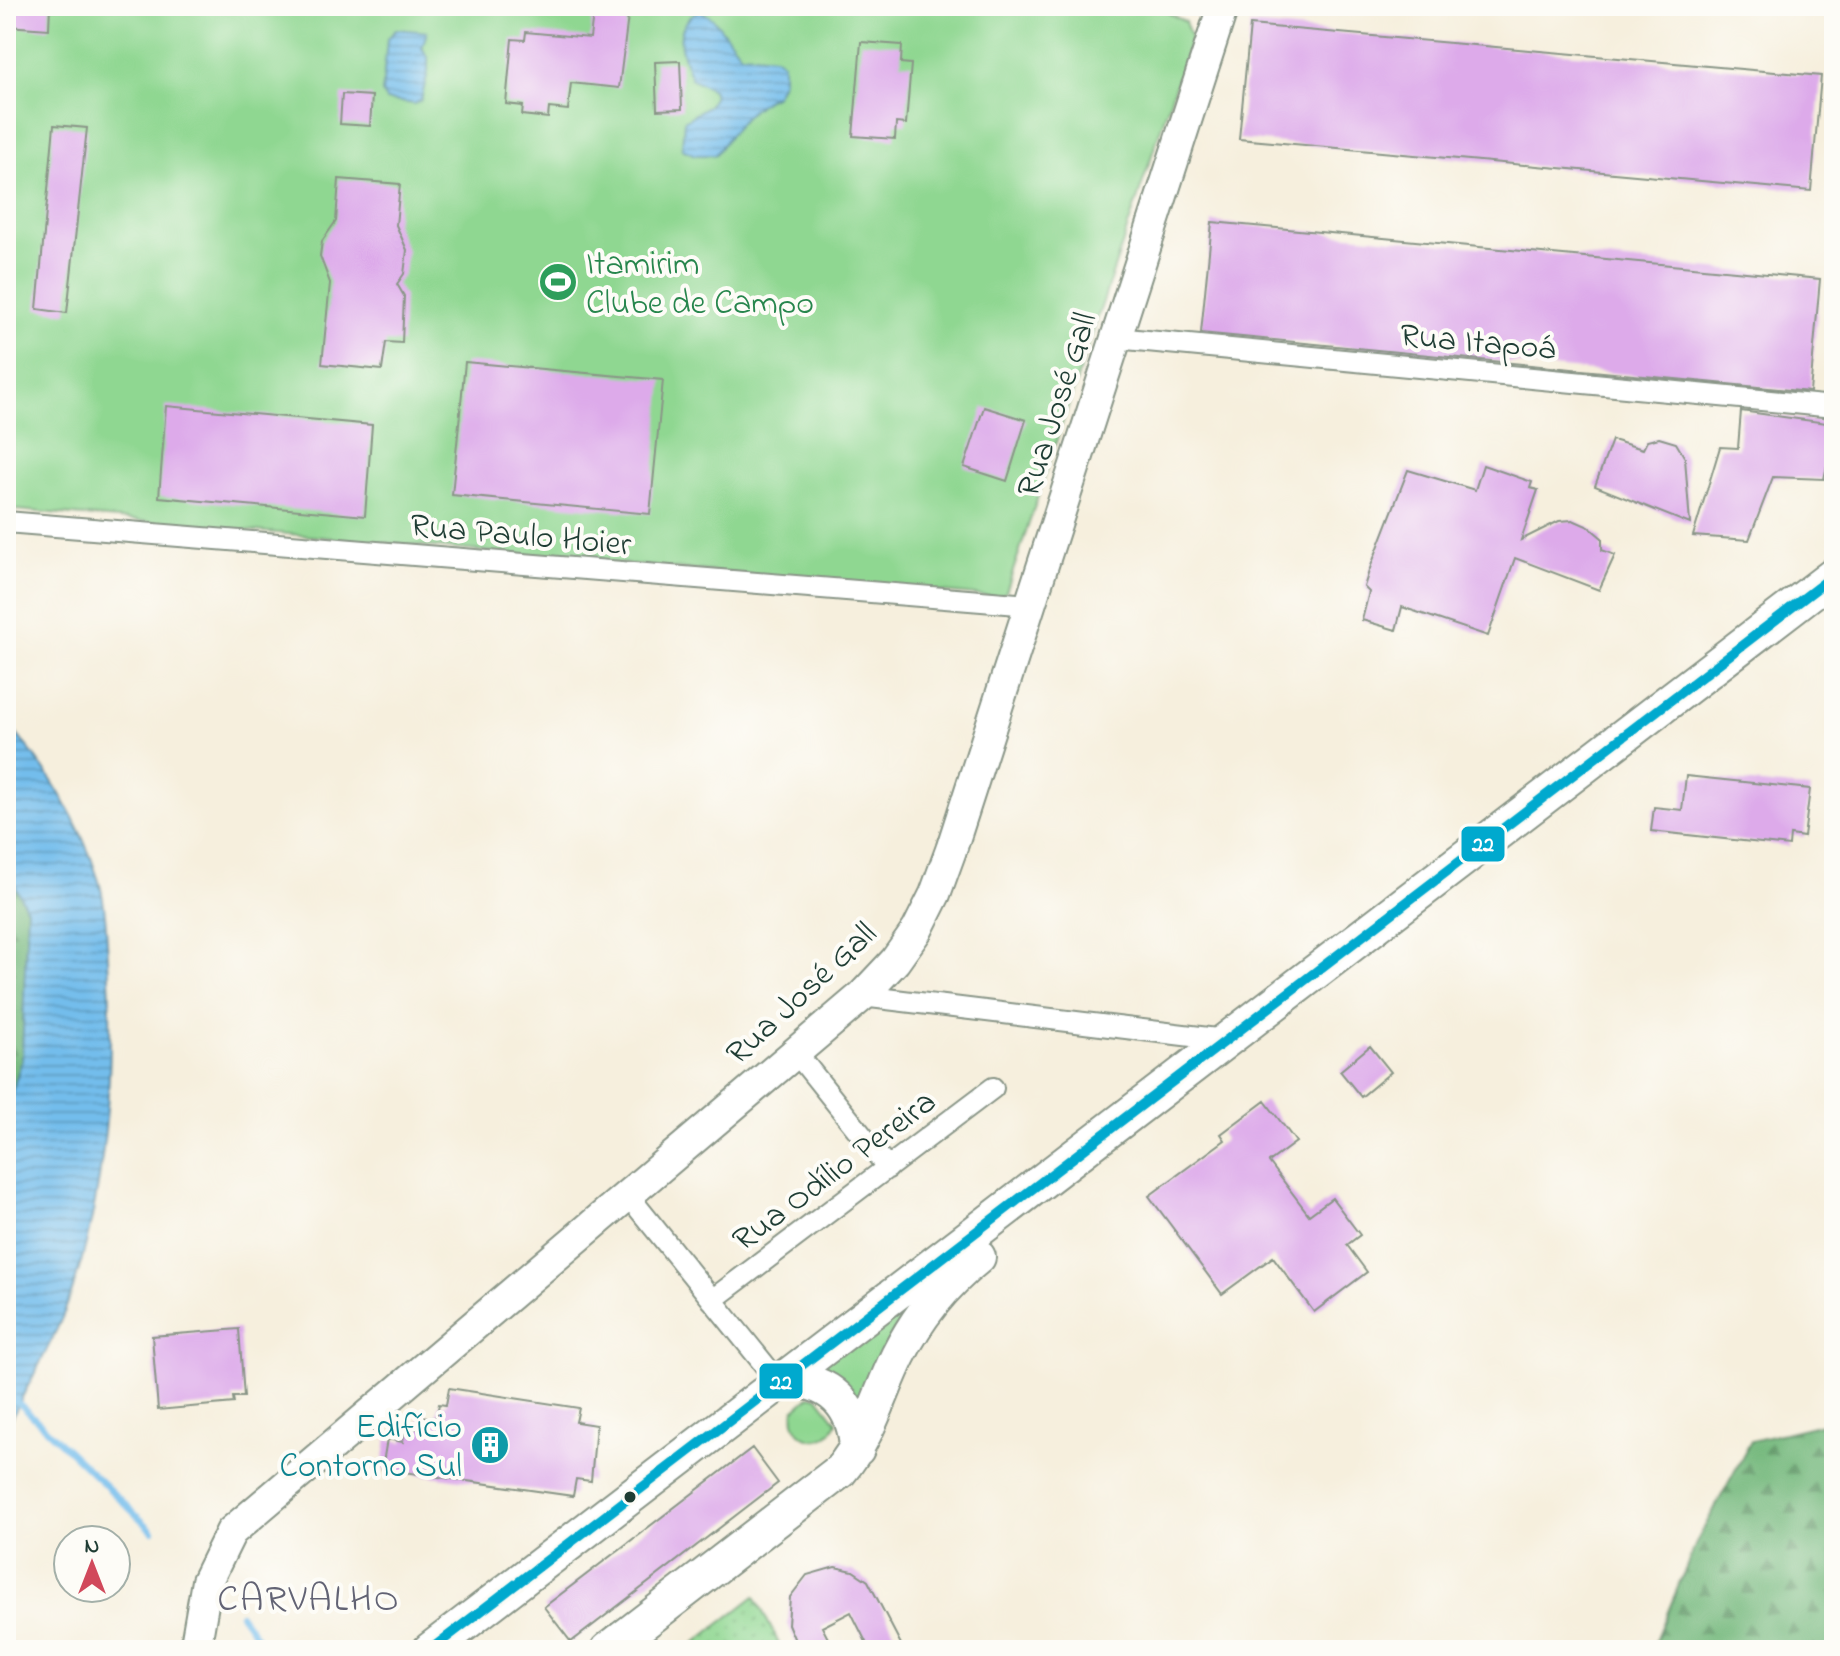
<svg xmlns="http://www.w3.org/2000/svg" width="1840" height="1656" viewBox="0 0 1840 1656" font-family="'Indie Flower',sans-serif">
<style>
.green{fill:#8fd791;stroke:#578a62;stroke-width:2}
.forest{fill:url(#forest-firs);stroke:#497a58;stroke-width:2}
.garden{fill:url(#garden-dots);stroke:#578a62;stroke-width:2}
.water{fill:url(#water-rules);stroke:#497d90;stroke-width:2}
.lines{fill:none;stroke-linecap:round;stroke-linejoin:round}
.stream{stroke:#73bdec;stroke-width:6}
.building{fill:#ddaaea}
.street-casing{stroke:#8a9688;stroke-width:24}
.secondary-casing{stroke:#8a9688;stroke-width:34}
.primary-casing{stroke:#8a9688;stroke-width:38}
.street{stroke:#fff;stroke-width:20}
.secondary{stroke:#fff;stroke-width:30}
.primary{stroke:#fff;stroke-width:34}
.bus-1-casing{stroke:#fdfcf7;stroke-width:16}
.bus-1{stroke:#00a9ce;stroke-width:10}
.bus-dot{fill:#1f3d34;stroke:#fdfcf7;stroke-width:3}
.labels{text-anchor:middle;stroke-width:8;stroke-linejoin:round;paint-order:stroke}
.leisure-label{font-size:34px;fill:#27864d;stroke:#fdfcf7;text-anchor:start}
.street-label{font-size:34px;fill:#1f3d34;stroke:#fdfcf7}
.culture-label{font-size:34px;fill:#0d838f;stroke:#fdfcf7;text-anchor:end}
.quarter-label{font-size:38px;letter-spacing:2px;fill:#626374;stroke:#fdfcf7}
.line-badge{stroke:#fdfcf7;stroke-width:3}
.badge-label{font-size:22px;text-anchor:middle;font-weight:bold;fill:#fff}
</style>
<defs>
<pattern id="forest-firs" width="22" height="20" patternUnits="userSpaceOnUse" patternTransform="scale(2)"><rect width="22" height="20" fill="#73b87b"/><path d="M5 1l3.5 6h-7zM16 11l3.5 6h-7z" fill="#5e9766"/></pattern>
<pattern id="garden-dots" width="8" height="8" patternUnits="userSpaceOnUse" patternTransform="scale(2)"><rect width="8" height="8" fill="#8fd791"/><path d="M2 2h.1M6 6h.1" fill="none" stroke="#7bb97e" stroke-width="1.8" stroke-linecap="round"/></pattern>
<pattern id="water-rules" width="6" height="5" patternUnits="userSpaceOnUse" patternTransform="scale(2)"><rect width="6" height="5" fill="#73bdec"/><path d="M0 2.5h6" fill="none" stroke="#5e9bc0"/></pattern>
</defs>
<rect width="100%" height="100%" fill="#fdfcf7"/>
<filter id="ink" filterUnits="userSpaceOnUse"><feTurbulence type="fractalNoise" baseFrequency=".0125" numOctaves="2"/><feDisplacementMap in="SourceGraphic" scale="16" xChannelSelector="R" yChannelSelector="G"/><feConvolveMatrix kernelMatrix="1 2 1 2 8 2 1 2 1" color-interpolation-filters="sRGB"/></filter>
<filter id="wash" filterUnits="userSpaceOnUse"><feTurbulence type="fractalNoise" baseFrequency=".006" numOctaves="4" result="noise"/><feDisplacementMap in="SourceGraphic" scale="32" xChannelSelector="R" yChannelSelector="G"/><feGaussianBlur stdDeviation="1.8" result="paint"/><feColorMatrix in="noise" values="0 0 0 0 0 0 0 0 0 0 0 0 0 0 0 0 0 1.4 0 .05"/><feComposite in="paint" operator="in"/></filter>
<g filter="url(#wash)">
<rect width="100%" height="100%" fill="#f6efdd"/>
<!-- green -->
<path class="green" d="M6,6H1156L1185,22L1191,38L1006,592L997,597L6,509Z
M931,1280C898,1317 881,1354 864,1401H858C850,1380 833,1372 812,1367Z
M810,1396H817L837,1422C826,1451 789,1441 794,1410Z"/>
<!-- forest -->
<path class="forest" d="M6,869L27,909L22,1060L6,1111Z
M1834,1421V1650H1652L1697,1541L1751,1441Z"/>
<!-- garden -->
<path class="garden" d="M755,1596L782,1650H686Z"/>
<!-- water -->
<path class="water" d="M700,10L713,19L741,54L775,57L783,63V80L776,95C748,107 733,131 715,155H695L682,149L684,121L709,105L714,96L712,90L691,78C680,51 671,27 700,10Z
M396,29L427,32L422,48L428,57V72L421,100L415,104L386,100L382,93L387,40Z
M6,723C46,763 81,824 98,878C106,902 106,932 108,957C115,1066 106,1202 67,1305C51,1349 24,1388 6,1431V1111L22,1060L27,909L6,869Z"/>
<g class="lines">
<!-- stream -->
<path class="stream" d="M6,1391L153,1531
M240,1614L266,1650"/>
</g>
<g id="blocks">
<!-- building -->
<path class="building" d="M6,6H50L49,29L6,26Z
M594,6L629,8L619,88L571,83L568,110L549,108L548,118L522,115L523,106L506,104L512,39L525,40L526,32L590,38Z
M1250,25L1821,76L1811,191L1239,139Z
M861,42L902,45L901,63L911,64L906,124L896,123L895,139L853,136Z
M680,61L682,109L657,110L655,62Z
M342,94L372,96L370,126L340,124Z
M54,125L87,128L67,313L37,309Z
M339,179L400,184L396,225L407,250L404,274L397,284L404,296L402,343L386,342L382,370L322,364L330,283L320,256L322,241L336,221Z
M1212,222L1820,279L1810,392L1201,333Z
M465,362L663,380L650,514L452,495Z
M166,406L372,425L365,516L159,497Z
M984,407L1026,420L1007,481L964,467Z
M1741,411L1834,424V466H1827L1824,479L1773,477L1749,540L1693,536L1720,447L1738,448Z
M1659,438L1676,443L1685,458L1690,524L1595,486L1612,440L1643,449L1647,441Z
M1483,465L1532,482L1530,488L1538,490L1521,540L1559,521L1573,520L1589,527L1602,538V550L1615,555L1599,590L1515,558L1488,636L1402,607L1396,630L1362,620L1369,592L1364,587L1369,571L1408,470L1475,490Z
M1686,776L1810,789L1804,837L1790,835L1789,846L1651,831L1654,807L1682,810Z
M1370,1046L1391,1072L1361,1097L1340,1071Z
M1265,1101L1296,1142L1269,1162L1309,1215L1332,1198L1360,1235L1347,1245L1367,1272L1314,1312L1273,1257L1222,1294L1149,1196L1225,1140L1221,1134Z
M239,1329L244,1397H233L234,1403L158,1410L152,1336Z
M449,1388L579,1408L576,1422L596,1425L591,1481L576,1479L573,1496L382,1469L387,1439L403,1442L405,1427L419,1429L420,1416L436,1418L439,1404L446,1405Z
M752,1448L778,1483L571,1642L544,1607Z
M835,1567L853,1571L868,1581L904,1650H870L851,1612L822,1627L834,1650H799L788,1624L790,1597L807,1575Z"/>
</g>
</g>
<g filter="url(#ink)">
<use href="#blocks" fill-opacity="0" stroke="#8a9688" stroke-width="2"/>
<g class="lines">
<defs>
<path id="street" d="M1116,338L1834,407
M6,522L1030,605
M862,996L1225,1040
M797,1054L888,1168
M627,1194L780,1384
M712,1300L993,1088"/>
<path id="secondary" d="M195,1650L207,1581L231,1532L862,996L895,961L917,930L935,894L951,850L1223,6"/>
<path id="primary" d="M786,1380C830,1380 855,1405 857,1449
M430,1650L1834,575
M608,1650L840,1471C868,1438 879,1395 898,1356C918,1316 943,1285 978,1257"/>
</defs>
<!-- street casing -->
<use href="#street" class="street-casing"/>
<!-- secondary casing -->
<use href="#secondary" class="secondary-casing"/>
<!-- primary casing -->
<use href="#primary" class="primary-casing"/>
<!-- street -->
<use href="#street" class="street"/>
<!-- secondary -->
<use href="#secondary" class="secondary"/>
<!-- primary -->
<use href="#primary" class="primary"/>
<defs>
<path id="bus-1" d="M430,1650L1834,575"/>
</defs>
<!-- bus-1 casing -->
<use href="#bus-1" class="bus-1-casing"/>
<!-- bus-1 -->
<use href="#bus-1" class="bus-1"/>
</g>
</g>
<!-- icons -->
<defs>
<symbol id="stadium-disc" viewBox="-11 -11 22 22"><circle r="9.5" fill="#2e9e5b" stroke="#fdfcf7"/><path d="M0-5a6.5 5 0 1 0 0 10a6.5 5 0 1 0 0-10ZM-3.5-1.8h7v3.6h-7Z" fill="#fff"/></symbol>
<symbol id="building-disc" viewBox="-11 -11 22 22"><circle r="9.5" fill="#0f9aa8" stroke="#fdfcf7"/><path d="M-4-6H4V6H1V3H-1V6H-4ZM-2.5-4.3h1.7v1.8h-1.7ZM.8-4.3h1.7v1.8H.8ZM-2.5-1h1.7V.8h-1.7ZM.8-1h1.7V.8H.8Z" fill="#fff"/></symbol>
</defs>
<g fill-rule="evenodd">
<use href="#stadium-disc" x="536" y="260" width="44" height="44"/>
<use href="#building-disc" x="468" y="1423" width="44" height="44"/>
</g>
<!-- markers -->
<circle class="bus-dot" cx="630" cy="1497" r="7"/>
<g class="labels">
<!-- leisure labels -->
<g class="leisure-label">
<text x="586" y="274">Itamirim<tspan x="586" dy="39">Clube de Campo</tspan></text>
</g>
<!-- street labels -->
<g class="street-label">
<text transform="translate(1478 340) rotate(5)" y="12">Rua Itapoá</text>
<text transform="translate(1055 404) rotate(-72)" y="12">Rua José Gall</text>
<text transform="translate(521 533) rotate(5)" y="12">Rua Paulo Hoier</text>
<text transform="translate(800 992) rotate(-43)" y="12">Rua José Gall</text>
<text transform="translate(833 1169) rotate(-37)" y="12">Rua Odílio Pereira</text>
</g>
<!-- culture labels -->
<g class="culture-label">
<text x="462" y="1437">Edifício<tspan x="462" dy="39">Contorno Sul</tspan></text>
</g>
<!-- quarter labels -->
<g class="quarter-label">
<text x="309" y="1610">CARVALHO</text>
</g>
</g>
<g class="line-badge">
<rect x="1460" y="825" width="46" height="38" rx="8" fill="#00a9ce"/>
<rect x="758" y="1362" width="46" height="38" rx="8" fill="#00a9ce"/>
</g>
<g class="badge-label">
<text x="1483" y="851">22</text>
<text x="781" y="1389">22</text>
</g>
<!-- margin -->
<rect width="1840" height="1656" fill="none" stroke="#fdfcf7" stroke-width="32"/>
<!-- north arrow -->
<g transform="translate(92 1564)"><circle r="38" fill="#fdfcf7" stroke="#a4b0a9" stroke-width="2"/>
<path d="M0-6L14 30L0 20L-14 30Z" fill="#d1495b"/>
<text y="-12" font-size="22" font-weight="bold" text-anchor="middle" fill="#1f3d34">N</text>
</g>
</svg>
